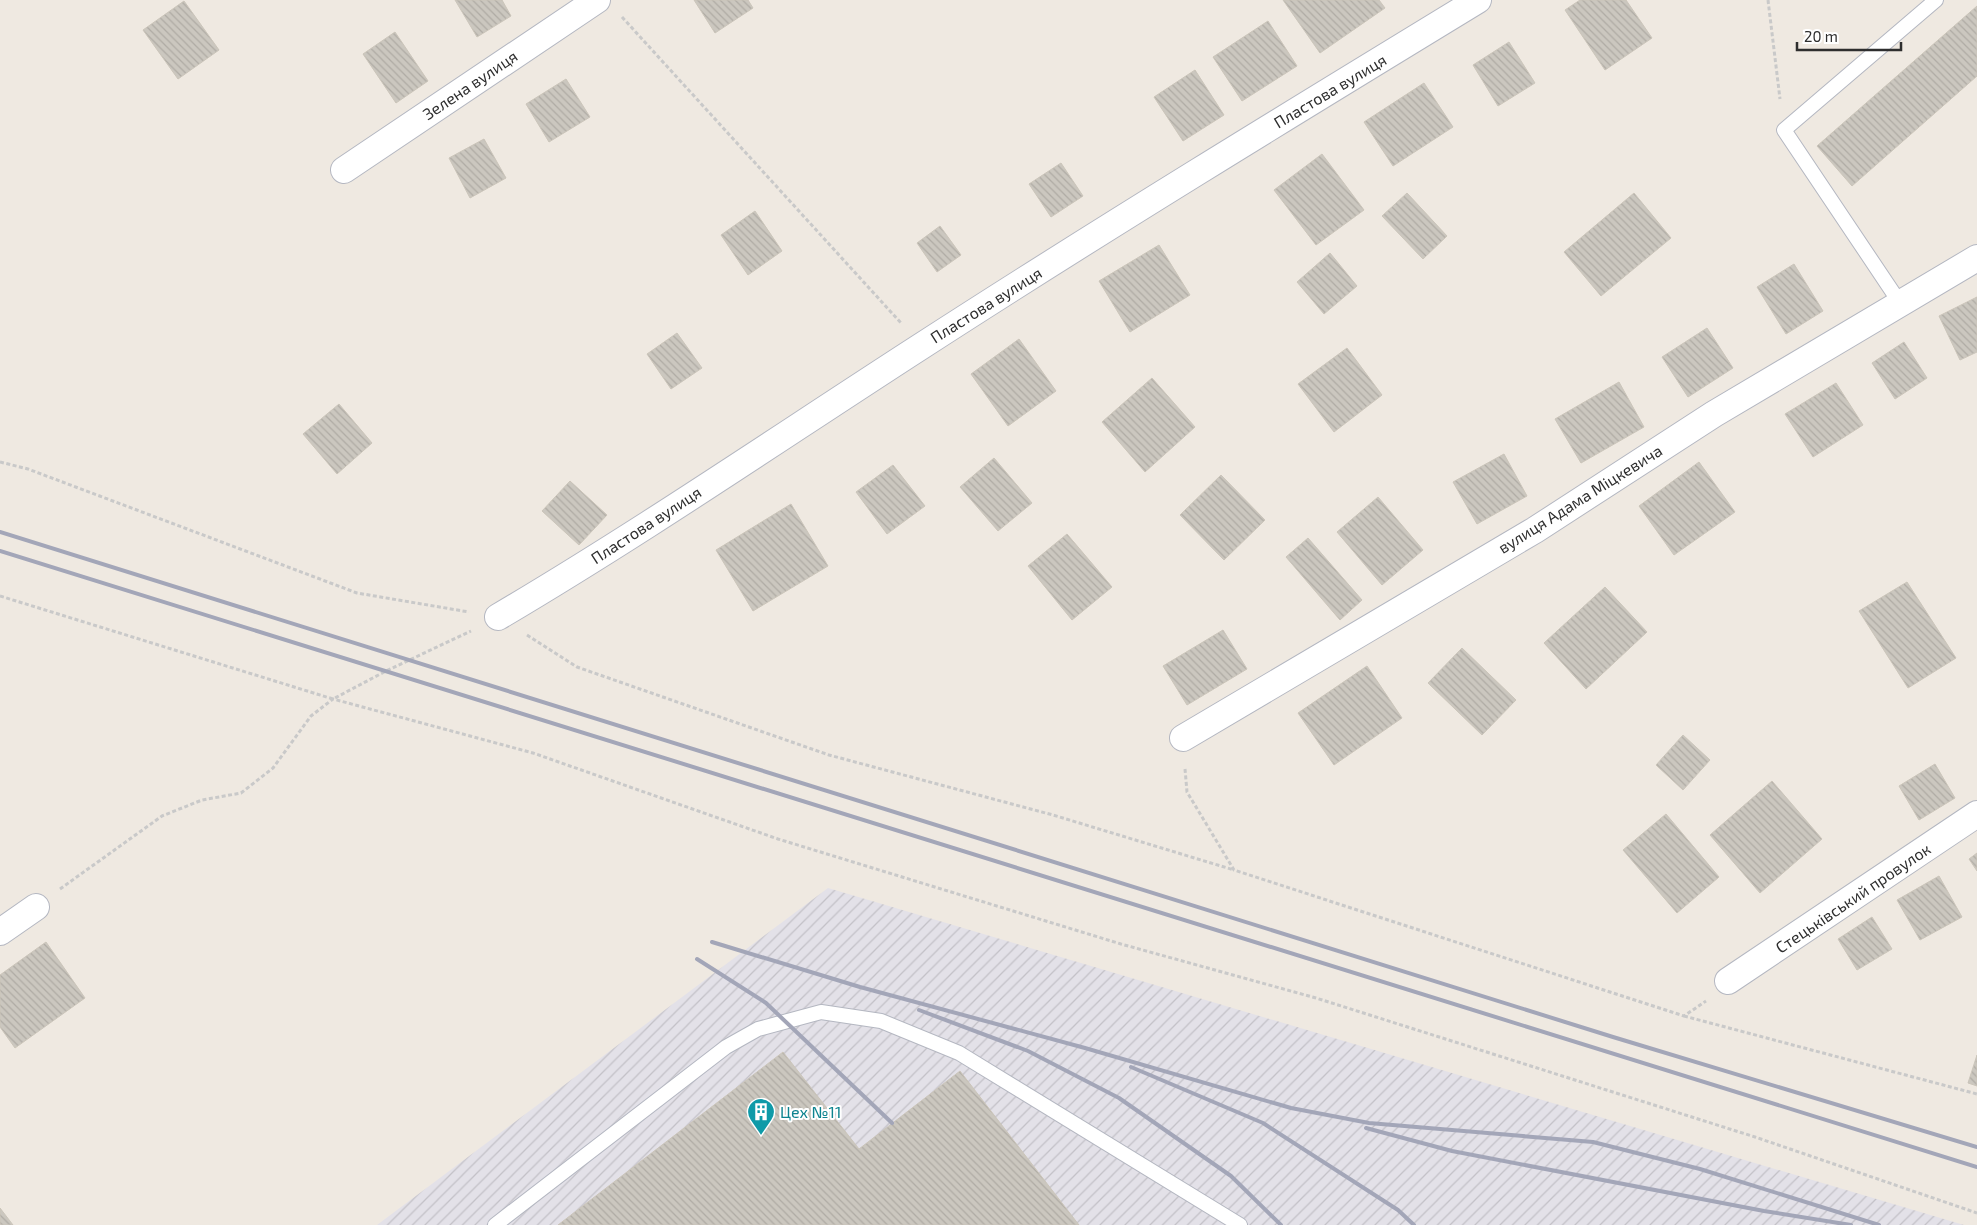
<svg xmlns="http://www.w3.org/2000/svg" width="1977" height="1225" viewBox="0 0 1977 1225" font-family="'Exo 2',sans-serif">
<style>
.industrial{fill:url(#industrial-furrows)}
.building{fill:url(#building-back-hatch);stroke:#cbc5ba}
.lines{fill:none;stroke-linecap:round;stroke-linejoin:round}
.service-casing{stroke:#b4b7c1;stroke-width:16}
.minor-casing{stroke:#b4b7c1;stroke-width:28}
.path{stroke:#c9c9c9;stroke-width:3;stroke-dasharray:4 2.5;stroke-linecap:butt}
.service{stroke:#fff;stroke-width:14}
.minor{stroke:#fff;stroke-width:26}
.rail{stroke:#a3a6b8;stroke-width:4}
.labels{text-anchor:middle;stroke-width:4;stroke-linejoin:round;paint-order:stroke}
.street-label{font-size:16px;fill:#2e2e2e;stroke:#fff}
.culture-label{font-size:16px;fill:#0d838f;stroke:#fff;text-anchor:start}
</style>
<defs>
<pattern id="industrial-furrows" width="10" height="10" patternUnits="userSpaceOnUse" patternTransform="scale(1.25)"><rect width="10" height="10" fill="#e3e1e8"/><path d="M-1 1l2-2M0 10L10 0M9 11l2-2" fill="none" stroke="#c3c1c7"/></pattern>
<pattern id="building-back-hatch" width="6" height="6" patternUnits="userSpaceOnUse" patternTransform="scale(1.25)"><rect width="6" height="6" fill="#cbc7bf"/><path d="M-1 5l2 2M0 0l6 6M5-1l2 2" fill="none" stroke="#afaba4"/></pattern>
</defs>
<rect width="100%" height="100%" fill="#efe9e1"/>
<!-- industrial -->
<path class="industrial" d="M828,888L1964,1225H377Z"/>
<!-- building -->
<path class="building" d="M455,0H502L511,16L477,37Z
M694,0H748L753,8L715,33Z
M1283,0H1379L1385,8L1320,53Z
M1580,0H1626L1652,38L1605,70L1565,10Z
M184,1L219,50L178,79L143,30Z
M1977,6V76L1852,186L1817,146Z
M1268,21L1297,66L1242,101L1213,57Z
M395,32L428,81L396,103L363,54Z
M1509,42L1535,83L1498,106L1473,65Z
M1195,70L1224,115L1183,141L1154,97Z
M566,79L590,117L549,142L526,104Z
M1424,83L1453,127L1393,166L1364,122Z
M484,139L506,178L470,198L449,158Z
M1322,154L1364,210L1316,245L1274,190Z
M1061,163L1083,196L1051,217L1029,184Z
M1407,193L1447,236L1423,259L1382,216Z
M1634,193L1671,238L1601,296L1564,252Z
M755,211L782,251L748,275L721,235Z
M940,226L961,255L937,272L917,243Z
M1159,245L1190,295L1130,332L1099,281Z
M1330,253L1357,286L1324,314L1297,282Z
M1794,264L1823,311L1786,334L1757,287Z
M1977,297V352L1960,360L1939,316Z
M1707,328L1733,368L1688,397L1662,357Z
M677,333L702,368L671,389L647,354Z
M1019,339L1056,391L1008,426L971,374Z
M1904,342L1927,378L1895,399L1872,363Z
M1347,348L1382,395L1334,432L1298,384Z
M1152,378L1195,427L1145,472L1102,422Z
M1619,382L1644,427L1581,463L1555,419Z
M1836,383L1863,425L1813,457L1785,414Z
M339,404L372,443L337,474L303,434Z
M1504,454L1527,496L1477,524L1453,482Z
M994,458L1032,503L998,531L960,487Z
M1699,462L1735,512L1674,555L1639,506Z
M893,465L925,506L887,534L856,492Z
M1221,475L1265,520L1224,560L1180,515Z
M570,481L607,515L579,545L542,511Z
M1378,497L1423,550L1382,585L1337,532Z
M791,504L828,566L753,611L716,550Z
M1067,534L1112,587L1072,620L1028,566Z
M1308,538L1362,600L1340,620L1286,557Z
M1907,582L1956,658L1908,688L1859,611Z
M1605,587L1647,632L1586,689L1544,643Z
M1223,630L1247,669L1187,705L1163,666Z
M1462,648L1516,700L1482,735L1428,683Z
M1367,666L1402,718L1334,765L1298,713Z
M1683,735L1710,760L1683,790L1656,765Z
M1935,764L1955,798L1919,820L1899,786Z
M1772,781L1822,839L1760,893L1710,835Z
M1666,814L1719,877L1677,913L1623,850Z
M1977,853V871L1969,859Z
M1939,876L1962,917L1920,940L1897,900Z
M1872,917L1892,949L1857,970L1838,939Z
M46,942L85,998L15,1048L0,1027V975Z
M783,1052L859,1149L960,1071L1079,1225H558Z
M1977,1055V1086L1968,1083Z
M0,1208L13,1225H0Z"/>
<g class="lines">
<defs>
<path id="service" d="M1900,303L1784,130L1936,0
M495,1225L726,1047L758,1029L821,1012L881,1021L959,1053L1240,1225"/>
<path id="minor" d="M344,170L597,0
M498,617C642,532 779,438 920,347C1104,228 1291,114 1478,0
M1183,738L1535,530L1714,414L1977,258
M0,932L36,907
M1728,981L1977,814"/>
</defs>
<!-- service casing -->
<use href="#service" class="service-casing"/>
<!-- minor casing -->
<use href="#minor" class="minor-casing"/>
<!-- path -->
<path class="path" d="M1768,0L1780,99
M622,17L901,323
M0,462L28,469L357,593L469,612
M0,596L333,699L386,671L471,631
M527,635L577,667L829,755L1053,815L1234,870
M1185,769L1187,792L1234,870L1684,1016L1706,1001
M60,889L162,816L202,800L241,793L273,768L311,716L333,699L533,753L778,839L1121,944L1316,998L1755,1137L1977,1213
M1684,1016L1977,1094"/>
<!-- service -->
<use href="#service" class="service"/>
<!-- minor -->
<use href="#minor" class="minor"/>
<!-- rail -->
<path class="rail" d="M0,532L1613,1037L1977,1147
M0,551L1977,1167
M712,942L860,987L1085,1048L1291,1108L1369,1123L1593,1142L1700,1169L1879,1225
M697,959L766,1003L892,1123
M919,1010L1028,1051L1119,1098L1231,1176L1281,1225
M1131,1067L1263,1123L1398,1210L1414,1225
M1366,1128L1452,1151L1764,1211L1851,1225"/>
</g>
<!-- icons -->
<defs>
<symbol id="building-pin" viewBox="-11 -11 22 30"><path d="M0 17L-7.5 6A9.5 9.5 0 1 1 7.5 6Z" fill="#0f9aa8" stroke="#fff"/><path d="M-4-6H4V6H1V3H-1V6H-4ZM-2.5-4.3h1.7v1.8h-1.7ZM.8-4.3h1.7v1.8H.8ZM-2.5-1h1.7V.8h-1.7ZM.8-1h1.7V.8H.8Z" fill="#fff"/></symbol>
</defs>
<g fill-rule="evenodd">
<use href="#building-pin" x="745" y="1096" width="32" height="43"/>
</g>
<g class="labels">
<!-- street labels -->
<g class="street-label">
<text transform="translate(470 85) rotate(-34)" y="6">Зелена вулиця</text>
<text transform="translate(1330 91) rotate(-31)" y="6">Пластова вулиця</text>
<text transform="translate(986 305) rotate(-32)" y="6">Пластова вулиця</text>
<text transform="translate(1580 499) rotate(-32)" y="6">вулиця Адама Міцкевича</text>
<text transform="translate(646 525) rotate(-33)" y="6">Пластова вулиця</text>
<text transform="translate(1853 898) rotate(-34)" y="6">Стецьківський провулок</text>
</g>
<!-- culture labels -->
<g class="culture-label">
<text x="780" y="1118">Цех №11</text>
</g>
</g>
<!-- scale -->
<path d="M1797 42v8h104v-8" fill="none" stroke="#2e2e2e" stroke-width="2.5"/>
<text x="1804" y="42" font-size="15" fill="#2e2e2e" stroke="#ffffff" stroke-width="4" paint-order="stroke">20 m</text>
</svg>
